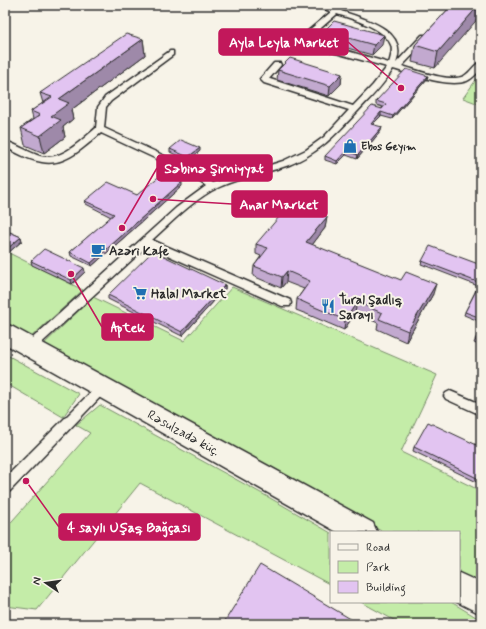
<svg xmlns="http://www.w3.org/2000/svg" width="486" height="629" viewBox="0 0 486 629" font-family="Mynerve,sans-serif">
<style>
.green{fill:#c4eca8;stroke:#788c6a}
.lines{fill:none;stroke-linecap:round;stroke-linejoin:round}
.lane-casing{stroke:#2b2b2b;stroke-width:3}
.secondary-casing{stroke:#2b2b2b;stroke-width:3}
.lane{fill:#f7f3e8;fill-rule:evenodd}
.secondary{fill:#f7f3e8;fill-rule:evenodd}
.wall{fill:#c2a9cf;stroke:#2b2b2b}
.shaded-wall{fill:#9e89a9;stroke:#2b2b2b}
.building{fill:#e2c4f1;stroke:#2b2b2b}
.labels{text-anchor:middle;stroke-width:4;stroke-linejoin:round;paint-order:stroke}
.far-poi-label{font-size:11px;font-weight:bold;fill:#2b2b2b;stroke:#f7f3e8;text-anchor:start}
.poi-label{font-size:13px;font-weight:bold;fill:#2b2b2b;stroke:#f7f3e8;text-anchor:start}
.street-label{font-size:13px;fill:#2b2b2b;stroke:#f7f3e8}
.leader{fill:none;stroke:#c2185b;stroke-width:1.5}
.callout-dot{fill:#c2185b;stroke:#f7f3e8;stroke-width:1.5}
.callout{fill:#c2185b;stroke:#c2185b;stroke-width:1.5}
.callout-label{font-size:14px;text-anchor:middle;font-weight:bold;fill:#fff}
</style>
<rect width="100%" height="100%" fill="#f7f3e8"/>
<filter id="ink" filterUnits="userSpaceOnUse"><feTurbulence type="fractalNoise" baseFrequency=".025" numOctaves="2"/><feDisplacementMap in="SourceGraphic" scale="8" xChannelSelector="R" yChannelSelector="G"/><feConvolveMatrix kernelMatrix="1 2 1 2 8 2 1 2 1" color-interpolation-filters="sRGB"/></filter>
<g filter="url(#ink)">
<!-- green -->
<path class="green" d="M481,73V100L479,104L463,98Z
M5,251L83,290L30,338L5,324Z
M232,287L437,375L401,452L481,491V586L459,574V532H383L43,345L93,297L184,341Z
M5,354L79,394L63,417L5,383Z
M100,405L270,498L331,533V585L140,483L37,610L5,606V529L90,433L76,425Z
M361,602H451L481,620V624H401Z"/>
<g class="lines">
<defs>
<path id="lane" d="M315,5H325L335,8L339,5H346L341,11C365,19 409,30 396,63L422,35H428V39L402,66C417,70 449,83 464,76C471,72 474,64 481,62V69C477,73 473,78 467,81C448,88 412,74 393,69C383,86 369,99 356,113C334,136 319,153 289,165C264,174 235,178 211,191C189,204 171,223 152,240L290,300L291,303L290,306H282L147,246L34,350L30,351L26,350L24,347L26,344L176,208L206,186L191,175L101,133C85,146 65,167 42,162C29,160 17,153 5,147V141C16,144 26,151 37,155C59,164 80,141 96,128L98,107L105,97L170,51H173V55L111,101L106,107L104,128L197,171L213,183L283,161L306,150L324,137L349,110L264,83L260,79L274,63H280L281,65L269,79H270L353,106L373,85L387,67L310,46L304,40L308,31L331,12ZM337,14C352,19 385,28 391,45C393,50 391,57 389,63L316,42L312,39L314,34Z
M103,382L107,384L109,387L107,390L10,491L5,493V478L99,384Z
M450,391L481,404V415L446,399L444,396L446,393Z"/>
<path id="secondary" d="M5,324L13,327L373,523L377,532H337L5,344Z
M459,573L481,583V614L457,602H459Z"/>
</defs>
<!-- lane casing -->
<use href="#lane" class="lane-casing"/>
<!-- secondary casing -->
<use href="#secondary" class="secondary-casing"/>
<!-- lane -->
<use href="#lane" class="lane"/>
<!-- secondary -->
<use href="#secondary" class="secondary"/>
</g>
<!-- wall -->
<path class="wall" d="M452,5L435,68L412,62L415,45Z
M324,31L382,45L372,55L323,41Z
M143,39L145,55L71,110L73,119L63,127L65,137L44,153L25,145L21,128L33,119L31,111L43,103L40,93Z
M278,70L342,74L341,84L329,96L277,80Z
M427,79L392,119L381,116L373,124L381,131L357,159L346,155L337,164L325,160V156L383,107L376,105V101Z
M170,149L200,151L188,161L170,152Z
M182,186L92,266L71,256L70,252L111,217L86,204L85,201L137,195Z
M327,217L325,228L312,245L433,294L406,342L377,329L378,323L355,313L344,330L309,315L296,310L297,299L304,289L286,282L281,288L253,276L254,266L261,256L256,254V244Z
M5,230L21,237L22,241L8,253L5,251Z
M31,261L85,272L72,284L32,265Z
M422,261L481,265V322L464,315L465,312L478,286L421,264Z
M225,285V289L182,336L108,299V295Z
M481,327V346L474,343Z
M414,447H481V484L413,451Z"/>
<!-- shaded-wall -->
<path class="shaded-wall" d="M479,5H481V15L435,68L438,52Z
M384,35L382,45L372,55L374,45Z
M143,39L145,55L71,110L73,119L63,127L65,137L44,153L40,136L51,116L59,99Z
M342,74L341,84L329,96L330,86Z
M428,76L427,79L392,119L393,116Z
M381,112V116L370,127L371,124Z
M382,127L381,131L357,159L358,155Z
M200,148V151L188,161V157Z
M346,151V155L337,164V161Z
M182,182V186L92,266L91,263Z
M327,217L325,228L306,253V242Z
M21,237L22,241L8,253L7,249Z
M84,268L85,272L72,284L71,280Z
M287,271L286,282L281,288L282,277Z
M436,284L433,294L406,342L408,331Z
M225,285V289L182,336V332Z
M357,302L355,313L344,330L345,320Z
M5,406L8,413L5,416Z"/>
<!-- building -->
<path class="building" d="M452,5H479L438,52L415,45Z
M334,21L384,35L374,45L324,31Z
M126,34L143,39L59,99L69,103L51,116L61,120L40,136L21,128L40,115L31,111L52,97L40,93Z
M290,58L342,74L330,86L278,70Z
M406,69L428,76L393,116L381,112L371,124L382,127L358,155L346,151L337,161L325,156L372,106L382,109L386,104L376,101Z
M181,140L200,148L188,157L170,149Z
M162,174L182,182L91,263L70,252L114,214L85,201L108,182L137,195Z
M290,204L327,217L306,242L401,280L406,272L436,284L408,331L379,319L382,313L357,302L345,320L310,305L297,299L310,281L287,271L282,277L254,266L268,248L256,244Z
M5,230L21,237L7,249L5,248Z
M430,246L481,265V318L465,312L480,283L422,261Z
M44,249L84,268L71,280L31,261Z
M153,251L225,285L182,332L108,295Z
M481,327V342L475,340Z
M428,422L481,447V480L414,447Z
M260,565L359,624H223Z"/>
</g>
<!-- icons -->
<defs>
<symbol id="shop-bare" viewBox="-9 -9 18 18"><path d="M-5-2.5h2.3a2.7 3.5 0 0 1 5.4 0H5L5.5 6h-11ZM-1.5-2.5h3a1.5 2.3 0 0 0-3 0Z" fill="#1f6fb2" stroke="#f7f3e8" stroke-width="2.5" paint-order="stroke"/></symbol>
<symbol id="cafe-bare" viewBox="-9 -9 18 18"><path d="M-5.5-4.5H6V0H3Q3 3.5 0 3.5H-2.5Q-5.5 3.5-5.5 0ZM3-3.2v2h1.7v-2ZM-6 4.5H4V6H-6Z" fill="#1f6fb2" stroke="#f7f3e8" stroke-width="2.5" paint-order="stroke"/></symbol>
<symbol id="supermarket-bare" viewBox="-9 -9 18 18"><path d="M-6-5.5h2.5l.6 2H6L4.5 2H-2.5L-4.4-4H-6ZM-1.5 3.2a1.3 1.3 0 1 0 .1 0ZM3 3.2a1.3 1.3 0 1 0 .1 0Z" fill="#1f6fb2" stroke="#f7f3e8" stroke-width="2.5" paint-order="stroke"/></symbol>
<symbol id="restaurant-bare" viewBox="-9 -9 18 18"><path d="M-5-6h1v4h1v-4h1v4h1v-4h1v5L-1.5 .5V6h-2V.5L-5-1ZM5-6V6H3V1.5H1.5Q1.5-4 5-6Z" fill="#1f6fb2" stroke="#f7f3e8" stroke-width="2.5" paint-order="stroke"/></symbol>
</defs>
<g fill-rule="evenodd">
<use href="#shop-bare" x="340" y="136" width="20" height="20"/>
<use href="#cafe-bare" x="88" y="240" width="20" height="20"/>
<use href="#supermarket-bare" x="130" y="283" width="20" height="20"/>
<use href="#restaurant-bare" x="318" y="296" width="20" height="20"/>
</g>
<g class="labels">
<!-- far-poi labels -->
<g class="far-poi-label">
<text x="361" y="150">Ebos Geyim</text>
</g>
<!-- poi labels -->
<g class="poi-label">
<text x="109" y="255">Azəri Kafe</text>
<text x="151" y="298">Halal Market</text>
<text x="339" y="304">Tural Şadlıq<tspan x="339" dy="15">Sarayı</tspan></text>
</g>
<!-- street labels -->
<g class="street-label">
<text transform="translate(184 432) rotate(29)" y="5">Rəsulzadə küç.</text>
</g>
</g>
<!-- callouts -->
<path class="leader" d="M401 88L348 42M122 228L157 168M153 199L232 204M71 274L102 327M26 481L59 527"/>
<g class="callout-dot">
<circle cx="401" cy="88" r="4"/>
<circle cx="122" cy="228" r="4"/>
<circle cx="153" cy="199" r="4"/>
<circle cx="71" cy="274" r="4"/>
<circle cx="26" cy="481" r="4"/>
</g>
<g class="callout">
<rect x="219" y="29" width="129" height="26" rx="4"/>
<rect x="157" y="155" width="115" height="26" rx="4"/>
<rect x="232" y="191" width="95" height="26" rx="4"/>
<rect x="102" y="314" width="51" height="26" rx="4"/>
<rect x="59" y="514" width="141" height="26" rx="4"/>
</g>
<g class="callout-label">
<text x="284" y="47">Ayla Leyla Market</text>
<text x="214" y="173">Səbinə Şirniyyat</text>
<text x="279" y="209">Anar Market</text>
<text x="128" y="332">Aptek</text>
<text x="129" y="532">4 saylı Uşaq Bağçası</text>
</g>
<!-- margin -->
<rect width="486" height="629" fill="none" stroke="#f7f3e8" stroke-width="20"/>
<rect x="10" y="10" width="466" height="609" fill="none" stroke="#2b2b2b" stroke-width="1.5" filter="url(#ink)"/>
<!-- legend -->
<rect x="330" y="531" width="130" height="72" fill="#f7f3e8" stroke="#a5a39c"/>
<rect x="338" y="544" width="20" height="6" fill="#f7f3e8" stroke="#a5a39c"/>
<text x="366" y="551" font-size="12" fill="#2b2b2b">Road</text>
<rect x="338" y="561" width="20" height="12" fill="#c4eca8" stroke="#a5a39c"/>
<text x="366" y="571" font-size="12" fill="#2b2b2b">Park</text>
<rect x="338" y="581" width="20" height="12" fill="#e2c4f1" stroke="#a5a39c"/>
<text x="366" y="591" font-size="12" fill="#2b2b2b">Building</text>
<!-- north arrow -->
<g transform="translate(46 583) rotate(283)" stroke="#f7f3e8" stroke-width="3" paint-order="stroke">
<path d="M0-3L7 15L0 10L-7 15Z" fill="#2b2b2b"/>
<text y="-6" font-size="11" font-weight="bold" text-anchor="middle" fill="#2b2b2b">N</text>
</g>
</svg>
